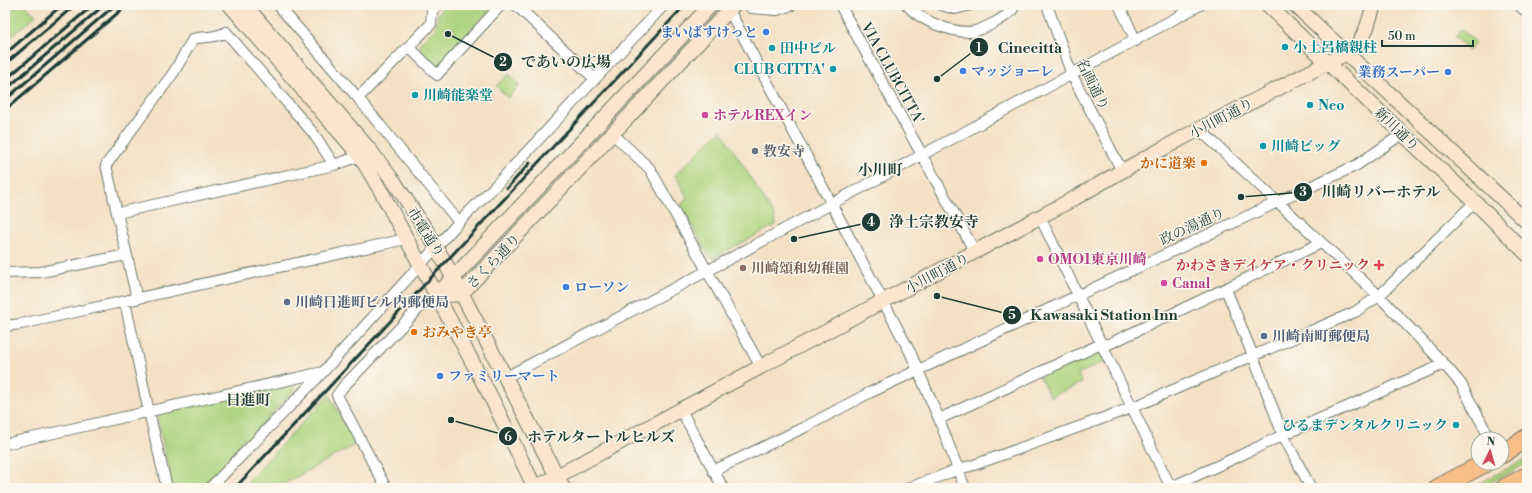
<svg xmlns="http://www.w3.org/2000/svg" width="1532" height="493" viewBox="0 0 1532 493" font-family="'Libre Bodoni','Noto Serif JP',serif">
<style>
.green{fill:#acd37e;stroke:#668859}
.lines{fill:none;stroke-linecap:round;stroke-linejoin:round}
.street-casing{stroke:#6a7667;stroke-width:12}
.secondary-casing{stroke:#6a7667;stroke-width:16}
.highway-casing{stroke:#6a7667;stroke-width:20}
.street{stroke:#fff;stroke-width:10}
.secondary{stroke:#fce5cf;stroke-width:14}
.highway{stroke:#f7be88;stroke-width:18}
.rail{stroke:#1f3d34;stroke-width:3}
.shop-dot{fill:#3f7fe0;stroke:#fbf7ec;stroke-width:1.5}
.culture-dot{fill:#0f9aa8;stroke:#fbf7ec;stroke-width:1.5}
.hotel-dot{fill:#d1479c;stroke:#fbf7ec;stroke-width:1.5}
.worship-dot{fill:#6b7280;stroke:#fbf7ec;stroke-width:1.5}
.food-dot{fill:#e8710a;stroke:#fbf7ec;stroke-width:1.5}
.health-dot{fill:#e0444e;stroke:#fbf7ec;stroke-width:1.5}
.education-dot{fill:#8d6e63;stroke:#fbf7ec;stroke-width:1.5}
.service-dot{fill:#5c6f8a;stroke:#fbf7ec;stroke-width:1.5}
.labels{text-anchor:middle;stroke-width:3;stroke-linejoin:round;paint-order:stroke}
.shop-label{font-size:14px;font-weight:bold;fill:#366cbe;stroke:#fbf7ec;text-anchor:start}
.culture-label{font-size:14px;font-weight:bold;fill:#0d838f;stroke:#fbf7ec;text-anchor:start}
.street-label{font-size:14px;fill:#1f3d34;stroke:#fbf7ec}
.hotel-label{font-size:14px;font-weight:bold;fill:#b23c85;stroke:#fbf7ec;text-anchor:start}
.worship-label{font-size:14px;font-weight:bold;fill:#5b616d;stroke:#fbf7ec;text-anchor:start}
.food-label{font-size:14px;font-weight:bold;fill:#c56008;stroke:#fbf7ec;text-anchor:end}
.health-label{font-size:14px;font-weight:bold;fill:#be3a42;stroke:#fbf7ec;text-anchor:end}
.education-label{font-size:14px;font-weight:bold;fill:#785e54;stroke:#fbf7ec;text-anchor:start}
.service-label{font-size:14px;font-weight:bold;fill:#4e5e75;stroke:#fbf7ec;text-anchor:start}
.neighbourhood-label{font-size:15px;font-weight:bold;fill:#1f3d34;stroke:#fbf7ec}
.leader{fill:none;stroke:#1f3d34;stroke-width:1.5}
.callout-dot{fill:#1f3d34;stroke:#fbf7ec;stroke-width:1.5}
.mark-label{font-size:12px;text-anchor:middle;font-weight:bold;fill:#fff}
.callout-label{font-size:15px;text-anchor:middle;font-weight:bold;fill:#1f3d34;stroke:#fbf7ec;stroke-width:3;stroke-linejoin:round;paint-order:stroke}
</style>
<rect width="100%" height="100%" fill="#fbf7ec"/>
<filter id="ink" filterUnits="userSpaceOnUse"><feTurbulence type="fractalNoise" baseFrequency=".025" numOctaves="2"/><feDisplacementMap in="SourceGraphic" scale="8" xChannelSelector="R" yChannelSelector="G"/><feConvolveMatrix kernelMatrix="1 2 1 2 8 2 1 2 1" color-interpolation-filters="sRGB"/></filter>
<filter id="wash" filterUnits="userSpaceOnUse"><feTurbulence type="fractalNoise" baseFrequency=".012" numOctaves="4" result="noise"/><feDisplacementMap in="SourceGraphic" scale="16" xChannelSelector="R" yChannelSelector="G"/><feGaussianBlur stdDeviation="0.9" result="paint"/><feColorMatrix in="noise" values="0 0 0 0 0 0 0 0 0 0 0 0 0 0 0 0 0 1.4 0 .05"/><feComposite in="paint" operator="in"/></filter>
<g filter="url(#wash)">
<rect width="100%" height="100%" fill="#f4e0c5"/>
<!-- green -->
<path class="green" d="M20,5H26L36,16L5,41V12Z
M445,5H494L436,68L420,53L421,42L436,27L438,13Z
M1461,29L1476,43L1469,50L1454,37Z
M509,74L520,85L508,98L496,86Z
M721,130L775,217L776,225L713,258L709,257L681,205L687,197L675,175Z
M1099,350L1105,361L1078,374L1082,383L1050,397L1040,377Z
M292,382L296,388L202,488H173L157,417L160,412Z
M329,394L354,441L353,446L276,488H241Z
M1527,458V463L1481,488H1471Z"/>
</g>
<g filter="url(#ink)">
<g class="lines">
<defs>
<path id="street" d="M278,5L358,98L459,222
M516,5L595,79
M749,5L751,8L777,10L792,5
M840,5L975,252
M907,5C921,21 949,32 970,32C981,31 1006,18 1013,9
M941,5L955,9L971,5
M1047,5L1072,75L1122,171
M1119,5L1136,41
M1519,5L1527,13
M729,10L910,352L939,419L965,488
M409,47L437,75L501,5
M358,98L431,24L432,11L438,5
M1199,129L1379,296L1444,364L1461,384L1490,439
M613,134L650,169L761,367
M117,213L106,165L174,72L193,39C205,36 214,39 226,32L314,134L334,165
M1040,217L1171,488
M5,273L41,272L126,255
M1226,289L1253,356L1283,435L1311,488
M137,299L117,213L334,165L360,156
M125,302L149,412L167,488
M5,326L21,324L406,239
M504,378L707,271L1200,5
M681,410L723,488
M939,419L1101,344H1109L1321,243
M5,444L323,372
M713,471L805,427L869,393L1357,165L1402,134
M210,488L323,372L459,222L497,184L664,5
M386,488L337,395L343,387L422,305L436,296
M909,488L959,469L974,465L1131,408L1355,312L1379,296L1475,202
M1169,488L1237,457L1283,435L1444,364"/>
<path id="secondary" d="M230,5L360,156L382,193L491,397L535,488
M245,5L369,149L395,183L428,233L453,277L563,488
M1268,5L1328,63L1475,202L1527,254
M1295,5L1527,222
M436,296L461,294L734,5
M436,296L711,5
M535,488L1075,198L1122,171L1199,129L1347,53L1360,42L1367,27L1374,5"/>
<path id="highway" d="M1502,454L1527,438
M1438,488L1485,463
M1505,488L1527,476"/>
</defs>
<!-- street casing -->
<use href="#street" class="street-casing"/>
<!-- secondary casing -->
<use href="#secondary" class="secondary-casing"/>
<!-- highway casing -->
<use href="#highway" class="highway-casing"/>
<!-- street -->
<use href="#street" class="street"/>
<!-- secondary -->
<use href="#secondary" class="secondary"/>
<!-- highway -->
<use href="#highway" class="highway"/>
<!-- rail -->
<path class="rail" d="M5,54L62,5
M5,64L75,5
M5,80L93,5
M5,90L104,5
M5,100L115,5
M5,110L127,5
M507,188L530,163
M235,488L685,5"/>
</g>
</g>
<!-- markers -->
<g class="shop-dot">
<circle cx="766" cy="32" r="4"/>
<circle cx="963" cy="71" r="4"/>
<circle cx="1448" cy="72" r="4"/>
<circle cx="566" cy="287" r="4"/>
<circle cx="440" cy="376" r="4"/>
</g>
<g class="culture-dot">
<circle cx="1285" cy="47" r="4"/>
<circle cx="772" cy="48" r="4"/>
<circle cx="833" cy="69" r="4"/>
<circle cx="415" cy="95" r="4"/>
<circle cx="1310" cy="105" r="4"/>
<circle cx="1263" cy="146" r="4"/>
<circle cx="1456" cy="425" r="4"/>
</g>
<g class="hotel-dot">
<circle cx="705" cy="115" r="4"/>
<circle cx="1040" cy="259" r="4"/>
<circle cx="1164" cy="283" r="4"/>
</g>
<circle class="worship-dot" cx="755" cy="151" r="4"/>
<g class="food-dot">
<circle cx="1204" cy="163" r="4"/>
<circle cx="414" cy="332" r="4"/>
</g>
<path class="health-dot" d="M1377 259h4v4h4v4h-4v4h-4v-4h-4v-4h4z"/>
<circle class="education-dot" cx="743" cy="268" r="4"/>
<g class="service-dot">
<circle cx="287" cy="302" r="4"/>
<circle cx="1264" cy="336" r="4"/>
</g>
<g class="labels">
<!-- shop labels -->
<g class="shop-label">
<text x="758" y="37" text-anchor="end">まいばすけっと</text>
<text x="971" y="76">マッジョーレ</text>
<text x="1440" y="77" text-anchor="end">業務スーパー</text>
<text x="574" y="292">ローソン</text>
<text x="448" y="381">ファミリーマート</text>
</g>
<!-- culture labels -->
<g class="culture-label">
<text x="1293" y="52">小土呂橋親柱</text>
<text x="780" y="53">田中ビル</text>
<text x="825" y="74" text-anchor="end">CLUB CITTA'</text>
<text x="423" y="100">川崎能楽堂</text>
<text x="1318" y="110">Neo</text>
<text x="1271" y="151">川崎ビッグ</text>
<text x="1448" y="430" text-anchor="end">ひるまデンタルクリニック</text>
</g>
<!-- street labels -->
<g class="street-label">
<text transform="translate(893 73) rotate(61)" y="5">VIA CLUBCITTA'</text>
<text transform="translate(1093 84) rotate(64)" y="5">名画通り</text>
<text transform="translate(1221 118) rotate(-28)" y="5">小川町通り</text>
<text transform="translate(1397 129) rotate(44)" y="5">新川通り</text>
<text transform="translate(1192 226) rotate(-25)" y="5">政の湯通り</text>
<text transform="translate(426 232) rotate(58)" y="5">市電通り</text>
<text transform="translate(493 261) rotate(-46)" y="5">さくら通り</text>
<text transform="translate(937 273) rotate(-28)" y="5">小川町通り</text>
</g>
<!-- hotel labels -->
<g class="hotel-label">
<text x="713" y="120">ホテルREXイン</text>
<text x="1048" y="264">OMO1東京川崎</text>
<text x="1172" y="288">Canal</text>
</g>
<!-- worship labels -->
<g class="worship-label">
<text x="763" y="156">教安寺</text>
</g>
<!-- food labels -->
<g class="food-label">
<text x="1196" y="168">かに道楽</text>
<text x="422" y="337" text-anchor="start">おみやき亭</text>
</g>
<!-- health labels -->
<g class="health-label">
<text x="1370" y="270">かわさきデイケア・クリニック</text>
</g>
<!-- education labels -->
<g class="education-label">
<text x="751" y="273">川崎頌和幼稚園</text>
</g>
<!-- service labels -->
<g class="service-label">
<text x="295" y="307">川崎日進町ビル内郵便局</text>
<text x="1272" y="341">川崎南町郵便局</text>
</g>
<!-- neighbourhood labels -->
<g class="neighbourhood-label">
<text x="880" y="175">小川町</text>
<text x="248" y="405">日進町</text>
</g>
</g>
<!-- callouts -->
<path class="leader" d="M937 79L979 47M448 34L503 62M1241 197L1303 192M794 239L871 222M937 296L1012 315M451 420L508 436"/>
<g class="callout-dot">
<circle cx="937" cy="79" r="4"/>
<circle cx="448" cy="34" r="4"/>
<circle cx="1241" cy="197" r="4"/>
<circle cx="794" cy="239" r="4"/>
<circle cx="937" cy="296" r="4"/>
<circle cx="451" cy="420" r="4"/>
<circle cx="979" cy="47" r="10"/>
<circle cx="503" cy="62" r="10"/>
<circle cx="1303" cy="192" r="10"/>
<circle cx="871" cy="222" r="10"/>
<circle cx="1012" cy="315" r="10"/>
<circle cx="508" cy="436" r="10"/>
</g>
<g class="mark-label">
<text x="979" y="52">1</text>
<text x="503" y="66">2</text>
<text x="1303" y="196">3</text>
<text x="871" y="226">4</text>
<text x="1012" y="319">5</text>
<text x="508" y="441">6</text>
</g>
<g class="callout-label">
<text x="1030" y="53">Cinecittà</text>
<text x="566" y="67">であいの広場</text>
<text x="1381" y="197">川崎リバーホテル</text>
<text x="934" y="227">浄土宗教安寺</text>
<text x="1104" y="320">Kawasaki Station Inn</text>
<text x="601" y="442">ホテルタートルヒルズ</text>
</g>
<!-- margin -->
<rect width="1532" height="493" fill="none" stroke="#fbf7ec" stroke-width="20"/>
<!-- north arrow -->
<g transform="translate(1490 451) rotate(5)"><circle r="19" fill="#fbf7ec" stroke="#a3ada2"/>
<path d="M0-3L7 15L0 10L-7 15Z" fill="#d1495b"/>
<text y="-6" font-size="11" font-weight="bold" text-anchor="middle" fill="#1f3d34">N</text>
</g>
<!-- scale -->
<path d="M1382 40v6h91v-6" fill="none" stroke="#1f3d34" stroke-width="2"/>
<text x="1388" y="40" font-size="12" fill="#1f3d34" stroke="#fbf7ec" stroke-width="3" paint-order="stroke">50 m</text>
</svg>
